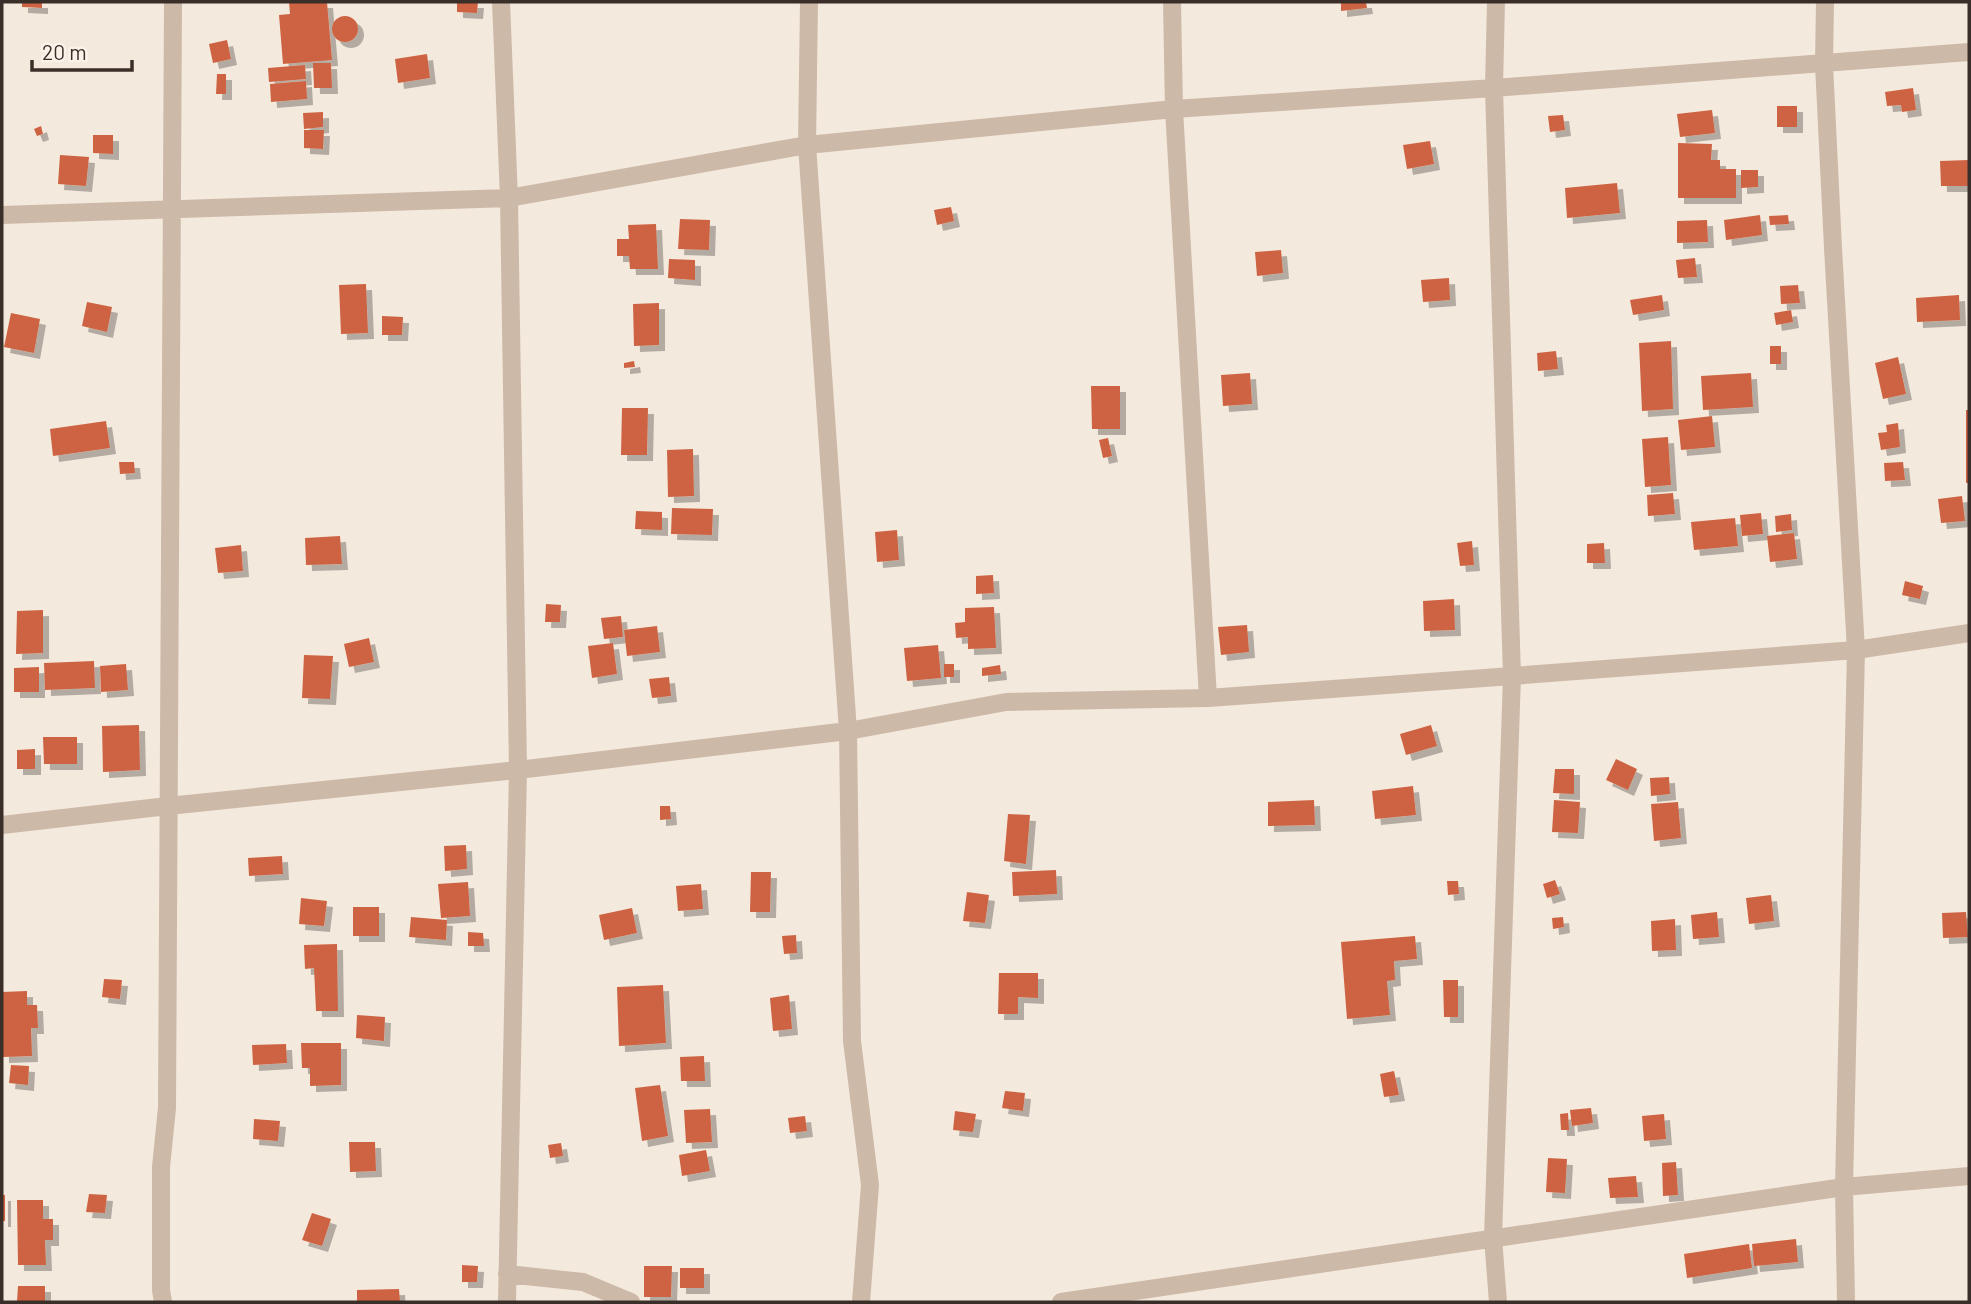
<svg xmlns="http://www.w3.org/2000/svg" width="1971" height="1304" viewBox="0 0 1971 1304" font-family="Barlow,sans-serif">
<style>
.building{fill:#cd6442;filter:url(#shadow)}
.lines{fill:none;stroke-linecap:round;stroke-linejoin:round}
.minor{stroke:#cdb9a8;stroke-width:18}
</style>
<defs>
<filter id="shadow"><feDropShadow dx="6" dy="6" stdDeviation="0" flood-color="#0004"/></filter>
</defs>
<rect width="100%" height="100%" fill="#f4e9dd"/>
<!-- building -->
<path class="building" d="M22,2H42V8L22,7Z
M289,2H327L332,60L283,64L279,15L290,14Z
M457,2H478L477,13L457,12Z
M1341,2H1366L1367,8L1341,11Z
M332 29a13 13 0 1 1 26 0a13 13 0 1 1-26 0Z
M227,40L231,59L213,63L209,44Z
M427,54L430,78L398,83L395,59Z
M313,63H331L332,88H314Z
M305,65L306,79L269,82L268,68Z
M217,74H226V94H216Z
M306,81L307,99L271,102L270,84Z
M1913,88L1916,110L1902,112L1901,105L1887,106L1885,92Z
M1777,106H1797V127H1777Z
M1712,110L1715,133L1680,137L1677,114Z
M323,112V127L304,129L303,113Z
M1563,115L1565,130L1550,132L1548,116Z
M41,126L43,134L37,136L34,129Z
M304,130H324L323,149L304,148Z
M93,135H113V154L93,153Z
M1430,141L1434,164L1407,169L1403,145Z
M1678,143L1712,144L1711,160H1720V169H1736V198H1678Z
M60,155L89,157L86,186L58,184Z
M1969,160V186H1941L1940,161Z
M1741,170H1758V187L1741,188Z
M1617,183L1620,213L1567,218L1565,188Z
M951,207L954,221L937,225L934,210Z
M1760,215L1762,235L1726,240L1724,220Z
M1788,215L1789,224L1770,225L1769,216Z
M680,219L710,220L709,250L678,249Z
M1707,220L1708,242L1677,243V221Z
M656,224L658,269H630L629,256H617V239H629L628,225Z
M1281,250L1283,273L1257,276L1255,252Z
M1695,258L1697,277L1678,278L1676,260Z
M669,259L695,260V280L668,278Z
M1449,278L1450,300L1423,302L1421,280Z
M366,284L368,333L341,334L339,285Z
M1798,285L1800,303L1781,304L1780,286Z
M1662,295L1664,310L1633,315L1630,300Z
M1959,295L1960,320L1917,322L1916,298Z
M87,302L112,307L107,332L82,326Z
M659,303V345L634,346L633,304Z
M1791,310L1793,322L1776,325L1774,313Z
M11,313L40,319L34,353L4,347Z
M382,316L403,317L402,335H382Z
M1671,341L1673,409L1642,411L1639,343Z
M1770,346H1781V364H1770Z
M1556,351L1558,369L1538,371L1537,353Z
M1898,357L1906,394L1883,399L1875,363Z
M634,361L635,367L624,368V363Z
M1250,373L1252,404L1223,406L1221,375Z
M1751,373L1753,407L1703,410L1701,376Z
M1091,386H1120V429H1092Z
M622,408H648L647,455H621Z
M1966,410H1969V483H1966Z
M1712,416L1715,447L1681,450L1678,420Z
M106,421L110,448L53,456L50,429Z
M1898,423L1900,447L1881,450L1878,433L1887,432L1886,425Z
M1668,437L1671,485L1645,487L1642,439Z
M1108,438L1112,456L1103,458L1099,440Z
M693,449L694,496L668,497L667,450Z
M119,462H134L135,473L120,474Z
M1903,462L1905,480L1885,481L1884,463Z
M1673,493L1675,514L1648,516L1647,495Z
M1962,496L1965,521L1941,523L1938,499Z
M672,508L713,509L712,535L671,534Z
M636,511L662,512V530L635,529Z
M1761,513L1763,534L1742,536L1740,515Z
M1791,514L1792,530L1776,532L1775,516Z
M1735,518L1738,546L1694,550L1691,522Z
M897,530L899,560L877,562L875,532Z
M1794,533L1797,559L1770,562L1767,536Z
M340,536L342,564L306,565L305,538Z
M1472,541L1474,565L1460,566L1457,543Z
M1604,543L1605,563H1587V544Z
M241,545L243,571L218,573L215,548Z
M993,575L994,593L976,594V576Z
M1905,581L1923,586L1920,599L1902,595Z
M1454,599L1455,630L1424,631L1423,601Z
M546,604L561,605L560,622H545Z
M994,607L996,648L968,649V637L956,638L955,623L965,622V608Z
M43,610V653L16,654L17,611Z
M621,616L623,637L604,639L601,618Z
M1247,625L1249,652L1221,655L1218,627Z
M657,626L660,652L627,656L624,630Z
M369,638L374,662L349,667L344,644Z
M613,643L617,674L592,678L588,646Z
M938,645L941,678L907,681L904,648Z
M304,655L333,656L330,699L302,698Z
M94,661L95,688L45,690L44,663Z
M126,664L128,690L101,692L100,666Z
M944,664H954V677H944Z
M1000,665L1001,674L982,676V668Z
M39,667V692H14V668Z
M669,677L671,696L652,698L649,679Z
M139,725L140,770L103,772L102,726Z
M1431,725L1437,746L1406,755L1400,734Z
M43,737H77V764H44Z
M35,749V769H17V750Z
M1616,759L1637,769L1628,790L1606,780Z
M1555,769H1574V794L1553,793Z
M1669,777L1670,794L1651,796L1650,778Z
M1413,786L1416,815L1375,819L1372,791Z
M1314,800L1315,825L1268,826V802Z
M1554,800L1580,802L1578,833L1552,832Z
M1678,802L1681,838L1654,841L1651,804Z
M660,806H670L671,819L660,820Z
M1008,814L1030,815L1026,864L1004,861Z
M466,845L467,869L445,871L444,846Z
M282,856L283,874L249,876L248,858Z
M1056,870L1057,894L1013,896L1012,872Z
M751,872H771L770,912H750Z
M1555,880L1560,894L1547,898L1543,884Z
M1447,881H1458L1459,894L1448,895Z
M468,882L470,916L441,918L438,884Z
M701,884L703,909L678,911L676,886Z
M967,892L989,895L985,923L963,921Z
M1771,895L1774,921L1749,924L1746,898Z
M301,898L327,901L324,926L299,924Z
M353,907H379V936H353Z
M632,908L637,933L604,940L599,915Z
M1717,912L1719,937L1693,939L1691,915Z
M1966,912L1968,937L1943,938L1942,913Z
M411,917L447,920L446,940L409,937Z
M1563,917L1564,927L1553,929L1552,918Z
M1675,919L1676,950L1652,951L1651,921Z
M468,932L483,933L484,946H468Z
M796,935L797,953L784,954L782,936Z
M1415,936L1417,959L1394,961L1395,980L1387,981L1390,1015L1347,1019L1341,942Z
M337,944L338,1011H316L314,968L305,969L304,945Z
M999,973H1038V998L1018,997V1014H998Z
M104,979L122,980L120,999L102,997Z
M1443,980H1458V1017H1444Z
M663,985L666,1043L619,1046L617,987Z
M27,991V1005H37L38,1028H31L32,1056L3,1057L2,992Z
M789,995L792,1029L773,1031L770,998Z
M357,1015L385,1017L384,1041L356,1038Z
M301,1043H341V1085L310,1086V1068H302Z
M286,1044L287,1063L253,1065L252,1045Z
M704,1056L705,1081H681L680,1057Z
M11,1065L29,1066L28,1085L9,1083Z
M1394,1071L1399,1095L1384,1097L1380,1074Z
M660,1085L668,1136L642,1141L635,1088Z
M1005,1091L1025,1093L1023,1111L1002,1108Z
M1591,1108L1593,1123L1572,1126L1570,1110Z
M710,1109L712,1142L686,1143L684,1110Z
M955,1111L976,1114L973,1132L953,1130Z
M1568,1113L1569,1130H1561L1560,1114Z
M1664,1114L1666,1139L1644,1141L1642,1116Z
M805,1116L807,1131L790,1133L788,1118Z
M254,1119L280,1121L278,1141L253,1139Z
M349,1142H375L376,1171L350,1172Z
M561,1143L563,1156L550,1158L548,1145Z
M706,1150L710,1171L682,1176L679,1155Z
M1548,1158L1567,1159L1565,1193L1546,1192Z
M1676,1162L1678,1195L1663,1196L1662,1163Z
M1636,1176L1638,1197L1610,1198L1608,1178Z
M89,1194L107,1195L105,1213L86,1212Z
M2,1195H5V1221H2Z
M17,1200H43V1219H53V1240H45L46,1265H18Z
M312,1213L331,1219L322,1246L302,1240Z
M1796,1239L1798,1262L1754,1266L1752,1244Z
M1749,1244L1752,1268L1687,1278L1684,1254Z
M462,1265L478,1266L477,1282H462Z
M644,1266H672L671,1297H644Z
M680,1268H704V1288H680Z
M18,1286H45V1302H17Z
M399,1289L400,1302H357V1290Z"/>
<g class="lines">
<!-- minor -->
<path class="minor" d="M501,2L509,198L518,770L507,1302
M809,2L807,145L848,731L852,1041L870,1185L861,1302
M1172,2L1174,109L1208,698
M1496,2L1494,88L1512,676L1493,1238L1498,1302
M1825,2L1824,64L1833,248L1856,650L1844,1187L1846,1302
M2,215L509,198L807,145L1174,109L1494,88L1969,52
M2,825L168,806L518,770L848,731L1006,702L1208,698L1512,676L1856,650L1969,633
M507,1274L583,1282L631,1302
M163,1302L161,1290V1167L167,1108L173,2
M1061,1302L1844,1187L1969,1176"/>
</g>
<!-- border -->
<rect width="1971" height="1304" fill="none" stroke="#3a2e29" stroke-width="7"/>
<!-- scale -->
<path d="M32 60v10h100v-10" fill="none" stroke="#3a2e29" stroke-width="3.5"/>
<text x="42" y="60" font-size="21" fill="#3a2e29" stroke="#fbf3ea" stroke-width="5" paint-order="stroke">20 m</text>
</svg>
